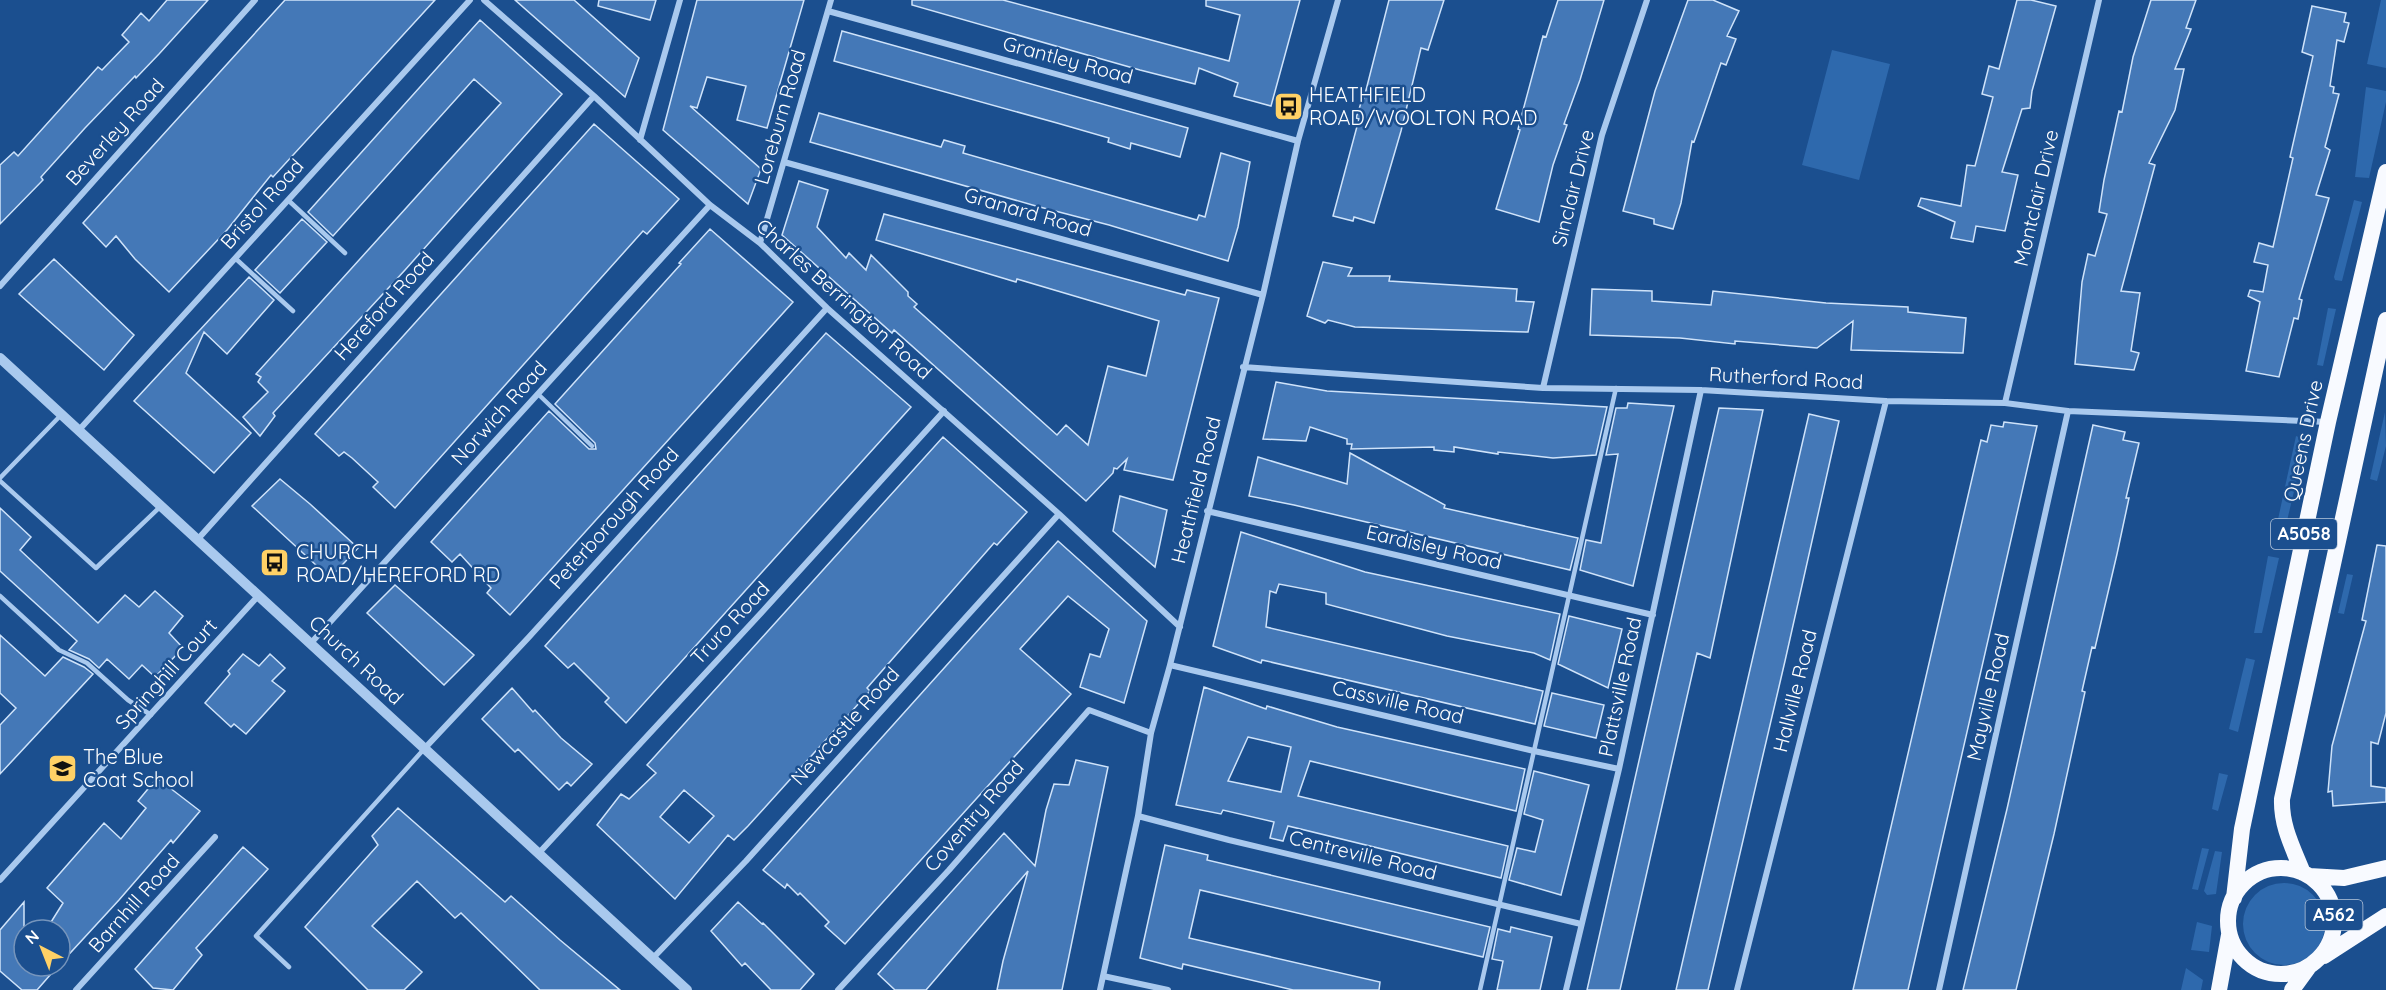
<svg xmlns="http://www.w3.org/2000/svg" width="2386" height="990" viewBox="0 0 2386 990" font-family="Quicksand,sans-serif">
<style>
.green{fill:#2e69ad}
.building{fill:#4478b7;stroke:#cfe3fa;stroke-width:1.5;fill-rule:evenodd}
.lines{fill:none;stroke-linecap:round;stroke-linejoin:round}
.service{stroke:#a9c9ee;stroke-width:4.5}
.minor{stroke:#a9c9ee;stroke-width:6}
.tertiary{stroke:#a9c9ee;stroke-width:10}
.trunk{stroke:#f8faff;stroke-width:16}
.labels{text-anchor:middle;stroke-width:5;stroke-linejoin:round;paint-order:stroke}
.shield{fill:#1b4f8f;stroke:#bbcadd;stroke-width:1.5}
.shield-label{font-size:18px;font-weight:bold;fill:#fff}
.street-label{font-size:20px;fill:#fff;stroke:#1b4f8f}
.poi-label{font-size:20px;fill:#fff;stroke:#1b4f8f;text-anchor:start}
</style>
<rect width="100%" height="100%" fill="#1b4f8f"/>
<!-- green -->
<path class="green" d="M2381,0H2386V68L2367,64Z
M1832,50L1890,64L1859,180L1802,165Z
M2366,87L2386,91V102L2369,178L2355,177Z
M2354,200L2362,202L2342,281L2335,280L2334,277Z
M2328,308L2336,309L2323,366L2317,365Z
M2385,412L2386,446L2377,481L2370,479Z
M2296,436L2301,438L2305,445L2286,525L2277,524Z
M2268,556L2279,558L2262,633H2254Z
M2347,574L2353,575L2344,614L2338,613Z
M2246,658L2255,660L2238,732L2229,729Z
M2219,773L2228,775L2218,811L2212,809Z
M2202,848L2209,849L2198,890L2192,889Z
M2215,851L2222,852L2216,894L2207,895L2204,891Z
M2243 924a41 41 0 1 1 82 0a41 41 0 1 1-82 0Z
M2197,922L2212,926L2209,952L2191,950Z
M2186,968L2203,980L2201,990H2181Z"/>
<!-- building -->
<path class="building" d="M167,0H208L159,54L136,78L135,76L85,128L41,177L43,180L0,224V165L14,152L18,156L98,67L102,70L129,42L122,35L141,13L149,21Z
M285,0H435L273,177L271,175L227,230L169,292L135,259L116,236L106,247L83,223Z
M515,0H574L639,58L625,97Z
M599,0H656L650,20L598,6Z
M697,0H804L767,128L737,120L746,86L707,77L697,108L690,106L761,169L748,204L663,130Z
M912,0H1003L1229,61L1240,15L1206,6V0H1300L1271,106L1234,96L1238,83L1199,68L1195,84L1140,70L912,5Z
M1389,0H1444L1428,50L1421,48L1401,131L1374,223L1354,217L1353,221L1333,216L1359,119L1356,118L1363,97L1364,98Z
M1558,0H1604L1580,80L1564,124L1567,125L1553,165L1539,222L1496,209L1520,130L1518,129L1543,36L1546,37Z
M1688,0H1713L1739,11L1727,36L1736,39L1726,65L1721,63L1694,142L1692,141L1681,203L1673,229L1654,224V219L1623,211L1655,91Z
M2017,0H2031L2056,6L2032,91L2030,108L2022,109L2002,172L2018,175L2005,231L1976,226L1973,242L1951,238L1955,222L1918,206L1921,198L1961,206L1967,165L1975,166L1993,97L1982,94L1989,66L1999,69Z
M2151,0H2196L2186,28L2191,29L2175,69H2184L2175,110L2149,163L2155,165L2121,291L2140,293L2131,351L2139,353L2134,370L2075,364L2082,282L2088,254L2095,256L2107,214L2099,212L2104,180L2119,111L2122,112L2133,57Z
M2312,6L2346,13L2344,22L2349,23L2344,42L2337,40L2330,86L2334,87L2333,93L2339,94L2325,147L2330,150L2316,195L2329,198L2299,299L2302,300L2298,319L2294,318L2279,377L2246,371L2260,302L2248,296L2250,290L2263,292L2268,265L2254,262L2259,243L2273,247L2293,158L2290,157L2313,56L2302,52Z
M480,20L562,94L405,270L273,413L275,416L260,436L243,417L268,392L258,382L261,377L256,374L501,103L474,79L333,236L308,212Z
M842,31L1188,128L1180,157L1131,143L1130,149L1108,142L1109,138L1057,123L834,61Z
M819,113L941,147L944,140L965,146L963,153L1197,220L1199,215L1205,217L1221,153L1250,162L1238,227L1228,261L1109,225L1036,206L810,142Z
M594,124L679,199L647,234L643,231L395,508L373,487L378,482L352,458L344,452L339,456L315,434Z
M799,181L828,190L817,227L846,258L849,253L866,270L871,255L908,292V296L917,304L914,307L1057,435L1066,425L1088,445L1108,366L1146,376L1159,321L1017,279L1016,282L876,240L884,214L1185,295L1187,290L1219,298L1173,480L1124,470L1127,459L1117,469L1114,468L1113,473L1086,501L894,330L892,333L782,235Z
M302,219L327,242L280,293L255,270Z
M710,229L793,302L510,615L487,593L491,588L460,554L452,562L431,542L549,411L589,449H596L595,443L555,404L681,264L679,263Z
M54,259L134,335L104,370L19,294Z
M1323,262L1352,268L1348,276H1390L1389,281L1517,289L1516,301L1534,302L1528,332L1355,327L1328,320L1325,323L1307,316Z
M249,277L274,300L227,354L204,332L186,373L251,433L214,473L134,401Z
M1592,289L1652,291V301L1711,305L1713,291L1826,303L1908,307V312L1966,318L1963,353L1851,350L1853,321L1817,348L1735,341V344L1680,338L1590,335Z
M826,333L911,407L626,723L605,702L609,698L574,663L568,668L545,646Z
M1276,382L1327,391L1607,407L1596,455L1553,458L1498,452V454L1454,447V452L1434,450V447L1351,449L1352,444H1347V439L1310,427L1306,441L1263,439Z
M1628,403L1674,406L1633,586L1580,570L1586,540L1601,543L1618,454L1606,455L1616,408H1627Z
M1719,408L1763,410L1710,658L1697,653L1620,990H1587Z
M1809,414L1839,421L1785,661L1708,990H1676Z
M2004,422L2037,426L1908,990H1853L1981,440L1987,442L1991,425L2003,427Z
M2093,425L2125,432L2123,440L2139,443L2126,498H2129L2117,554L2095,648L2092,647L2082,691L2085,692L2054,834L2016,990H1963L2007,809Z
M943,437L1027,512L997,545L994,543L867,688L870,691L748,826L734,840L728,835L675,899L597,825L621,794L629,799L656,773L647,765ZM684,790L714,816L689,843L660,817Z
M1350,453L1445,505L1444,508L1578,538L1570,570L1294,505L1249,496L1258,457L1347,484Z
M280,479L310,504L358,548L330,578L252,506Z
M1120,496L1167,510L1155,567L1113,531Z
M0,508L31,537L20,550L98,623L125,595L139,607L155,591L183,616L169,633L183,648L155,677L142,665L129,679L107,659L99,668L89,659L69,650L77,641L0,571Z
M1241,532L1365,572L1560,614L1550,660L1534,653L1447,636L1326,604V593L1279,584L1276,593L1270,591L1266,627L1543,691L1535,724L1262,660L1261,663L1213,646Z
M1058,541L1147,621L1124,703L1080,687L1090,654L1100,657L1109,629L1068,596L1020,649L1071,694L845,944L825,926L829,922L800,893L798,895L787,884L785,888L763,870Z
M2377,545L2386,546V713L2378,744L2371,742V786L2386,788V802L2333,806L2332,791L2328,792L2332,746L2366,621L2362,620Z
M395,585L474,655L444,685L367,613Z
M1569,616L1622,629L1608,688L1558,664Z
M0,635L45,676L63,657L84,667L93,674L0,774V725L16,708L0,693Z
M243,654L259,666L270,654L285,668L272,681L285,691L246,734L234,724L231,727L205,703L230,674L228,671Z
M1204,687L1266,709L1267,706L1337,727L1525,769L1516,811L1310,761L1298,796L1508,846L1501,878L1288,826L1283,841L1270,838L1274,822L1223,810L1221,814L1176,805ZM1248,737L1291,747L1281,792L1228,781Z
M512,688L533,712L535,710L561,738L592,764L571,786L567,782L559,790L518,749L515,752L482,719Z
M1552,693L1604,705L1596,738L1544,726Z
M1076,760L1108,767L1062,990H997L1003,961L1028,871L926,990H895L878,974L1004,833L1035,866L1046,810L1054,784L1069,785Z
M1534,771L1589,785L1561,895L1509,880L1517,848L1535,852L1543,820L1524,814Z
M157,778L200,811L173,843L171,840L119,900L60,964V930H46L63,903L47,888L104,823L121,839L146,808L138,801Z
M398,808L505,902L511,896L560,940L620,990H540L461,913L455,918L417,881L372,926L422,972L404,990H368L305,927L378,845L372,836Z
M1165,845L1208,855L1207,860L1490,927L1483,957L1200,890L1189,938L1380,982L1379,990H1293L1183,964L1182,969L1140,958Z
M243,847L268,869L196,948L202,955L173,990L153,988L135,969Z
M24,902V966H58L37,990H22L0,971V930Z
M738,902L762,924L763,923L814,974L800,990H771L745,963L742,966L711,931Z
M1511,927L1552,937L1540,990H1497L1503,961L1492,959L1498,929L1510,932Z"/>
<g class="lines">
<!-- service -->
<path class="service" d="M288,200L345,253
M235,258L293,311
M538,394L592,446
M0,478L62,414
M0,481L96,568L161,506
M0,596L59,650L87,663L128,700L151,715
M289,967L256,936L425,748
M1480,990L1616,388"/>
<!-- minor -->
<path class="minor" d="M484,0L594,96L710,205L760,243L827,308L1059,514L1180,627
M828,11L1298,141
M640,140L680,0
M784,162L1263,295
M760,243L831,0
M0,286L255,0
M1243,367L1543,388L1701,390L1886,401L2005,403L2068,411L2327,422
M1543,388L1602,135L1647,0
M2005,403L2099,0
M79,430L470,0
M1207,511L1653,615
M198,539L594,96
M311,643L710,205
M1170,665L1534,751L1619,769
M425,748L529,637L827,308
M1138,816L1229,840L1581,924
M538,854L762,612L944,411
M0,880L259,595
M653,958L746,861L1059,514
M1103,976L1168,990
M76,990L215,837
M838,990L949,870L1089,710L1151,733
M1100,990L1138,816L1151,733L1170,665L1263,295L1298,141L1338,0
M1566,990L1619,769L1701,390
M1737,990L1886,401
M1939,990L2068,411"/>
<!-- tertiary -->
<path class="tertiary" d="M0,358L687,990"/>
<!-- trunk -->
<path class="trunk" d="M2228 921a53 53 0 1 1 106 0a53 53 0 1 1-106 0Z
M2303,873C2293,848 2281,826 2282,799L2386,320
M2309,876L2344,878L2386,868
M2234,898L2242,829L2328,422L2386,172
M2324,956L2386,916
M2219,990L2229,935
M2292,990L2308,968"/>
</g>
<!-- icons -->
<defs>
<symbol id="bus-square" viewBox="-11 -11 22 22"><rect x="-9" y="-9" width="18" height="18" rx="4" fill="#ffd166" stroke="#1b4f8f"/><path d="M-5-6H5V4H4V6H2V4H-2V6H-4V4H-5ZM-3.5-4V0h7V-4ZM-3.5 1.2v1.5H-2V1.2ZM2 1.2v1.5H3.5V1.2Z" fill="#111"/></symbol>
<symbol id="school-square" viewBox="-11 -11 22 22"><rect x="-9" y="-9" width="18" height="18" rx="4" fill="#ffd166" stroke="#1b4f8f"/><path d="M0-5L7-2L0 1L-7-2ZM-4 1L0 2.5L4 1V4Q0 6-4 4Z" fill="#111"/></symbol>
</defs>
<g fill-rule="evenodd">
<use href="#bus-square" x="1272" y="90" width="33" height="33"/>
<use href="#bus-square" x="258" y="546" width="33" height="33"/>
<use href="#school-square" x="46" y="752" width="33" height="33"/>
</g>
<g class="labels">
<!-- shield labels -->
<g class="shield">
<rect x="2271" y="519" width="66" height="30" rx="4.5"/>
<rect x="2305.5" y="900" width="57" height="30" rx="4.5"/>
</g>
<g class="shield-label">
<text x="2304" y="540">A5058</text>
<text x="2334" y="921">A562</text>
</g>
<!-- street labels -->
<g class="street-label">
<text transform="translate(1068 60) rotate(15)" y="7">Grantley Road</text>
<text transform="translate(780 117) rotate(-74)" y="7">Loreburn Road</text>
<text transform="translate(115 132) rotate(-48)" y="7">Beverley Road</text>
<text transform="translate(1573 188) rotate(-76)" y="7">Sinclair Drive</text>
<text transform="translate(2036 198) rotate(-77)" y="7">Montclair Drive</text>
<text transform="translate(262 204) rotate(-48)" y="7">Bristol Road</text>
<text transform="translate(1028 212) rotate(16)" y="7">Granard Road</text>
<text transform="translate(844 299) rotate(42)" y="7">Charles Berrington Road</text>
<text transform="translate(384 306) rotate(-48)" y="7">Hereford Road</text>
<text transform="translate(1786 378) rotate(3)" y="7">Rutherford Road</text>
<text transform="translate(499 413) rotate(-48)" y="7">Norwich Road</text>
<text transform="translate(2303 441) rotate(-78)" y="7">Queens Drive</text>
<text transform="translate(1196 490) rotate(-76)" y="7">Heathfield Road</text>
<text transform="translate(614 518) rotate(-48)" y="7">Peterborough Road</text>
<text transform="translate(1434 547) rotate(13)" y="7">Eardisley Road</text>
<text transform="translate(730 623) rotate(-47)" y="7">Truro Road</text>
<text transform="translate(356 660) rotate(43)" y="7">Church Road</text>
<text transform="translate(166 674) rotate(-48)" y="7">Springhill Court</text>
<text transform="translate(1620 687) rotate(-78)" y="7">Plattsville Road</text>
<text transform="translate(1795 691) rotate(-76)" y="7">Hallville Road</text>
<text transform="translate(1988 697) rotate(-77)" y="7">Mayville Road</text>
<text transform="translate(1398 702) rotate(13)" y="7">Cassville Road</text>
<text transform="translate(845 726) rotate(-48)" y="7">Newcastle Road</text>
<text transform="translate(974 816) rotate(-49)" y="7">Coventry Road</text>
<text transform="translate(1363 855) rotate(14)" y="7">Centreville Road</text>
<text transform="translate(134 903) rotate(-48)" y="7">Barnhill Road</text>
</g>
<!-- poi labels -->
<g class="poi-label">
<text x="1309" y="102">HEATHFIELD<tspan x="1309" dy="23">ROAD/WOOLTON ROAD</tspan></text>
<text x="296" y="559">CHURCH<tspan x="296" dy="23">ROAD/HEREFORD RD</tspan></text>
<text x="83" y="764">The Blue<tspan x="83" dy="23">Coat School</tspan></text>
</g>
</g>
<!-- north arrow -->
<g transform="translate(42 948) rotate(318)"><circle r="28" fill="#1b4f8f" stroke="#7695bc" stroke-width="1.5"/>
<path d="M0-4.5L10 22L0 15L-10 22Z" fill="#ffd166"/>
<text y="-9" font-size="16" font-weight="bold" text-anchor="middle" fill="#ffffff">N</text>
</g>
</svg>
